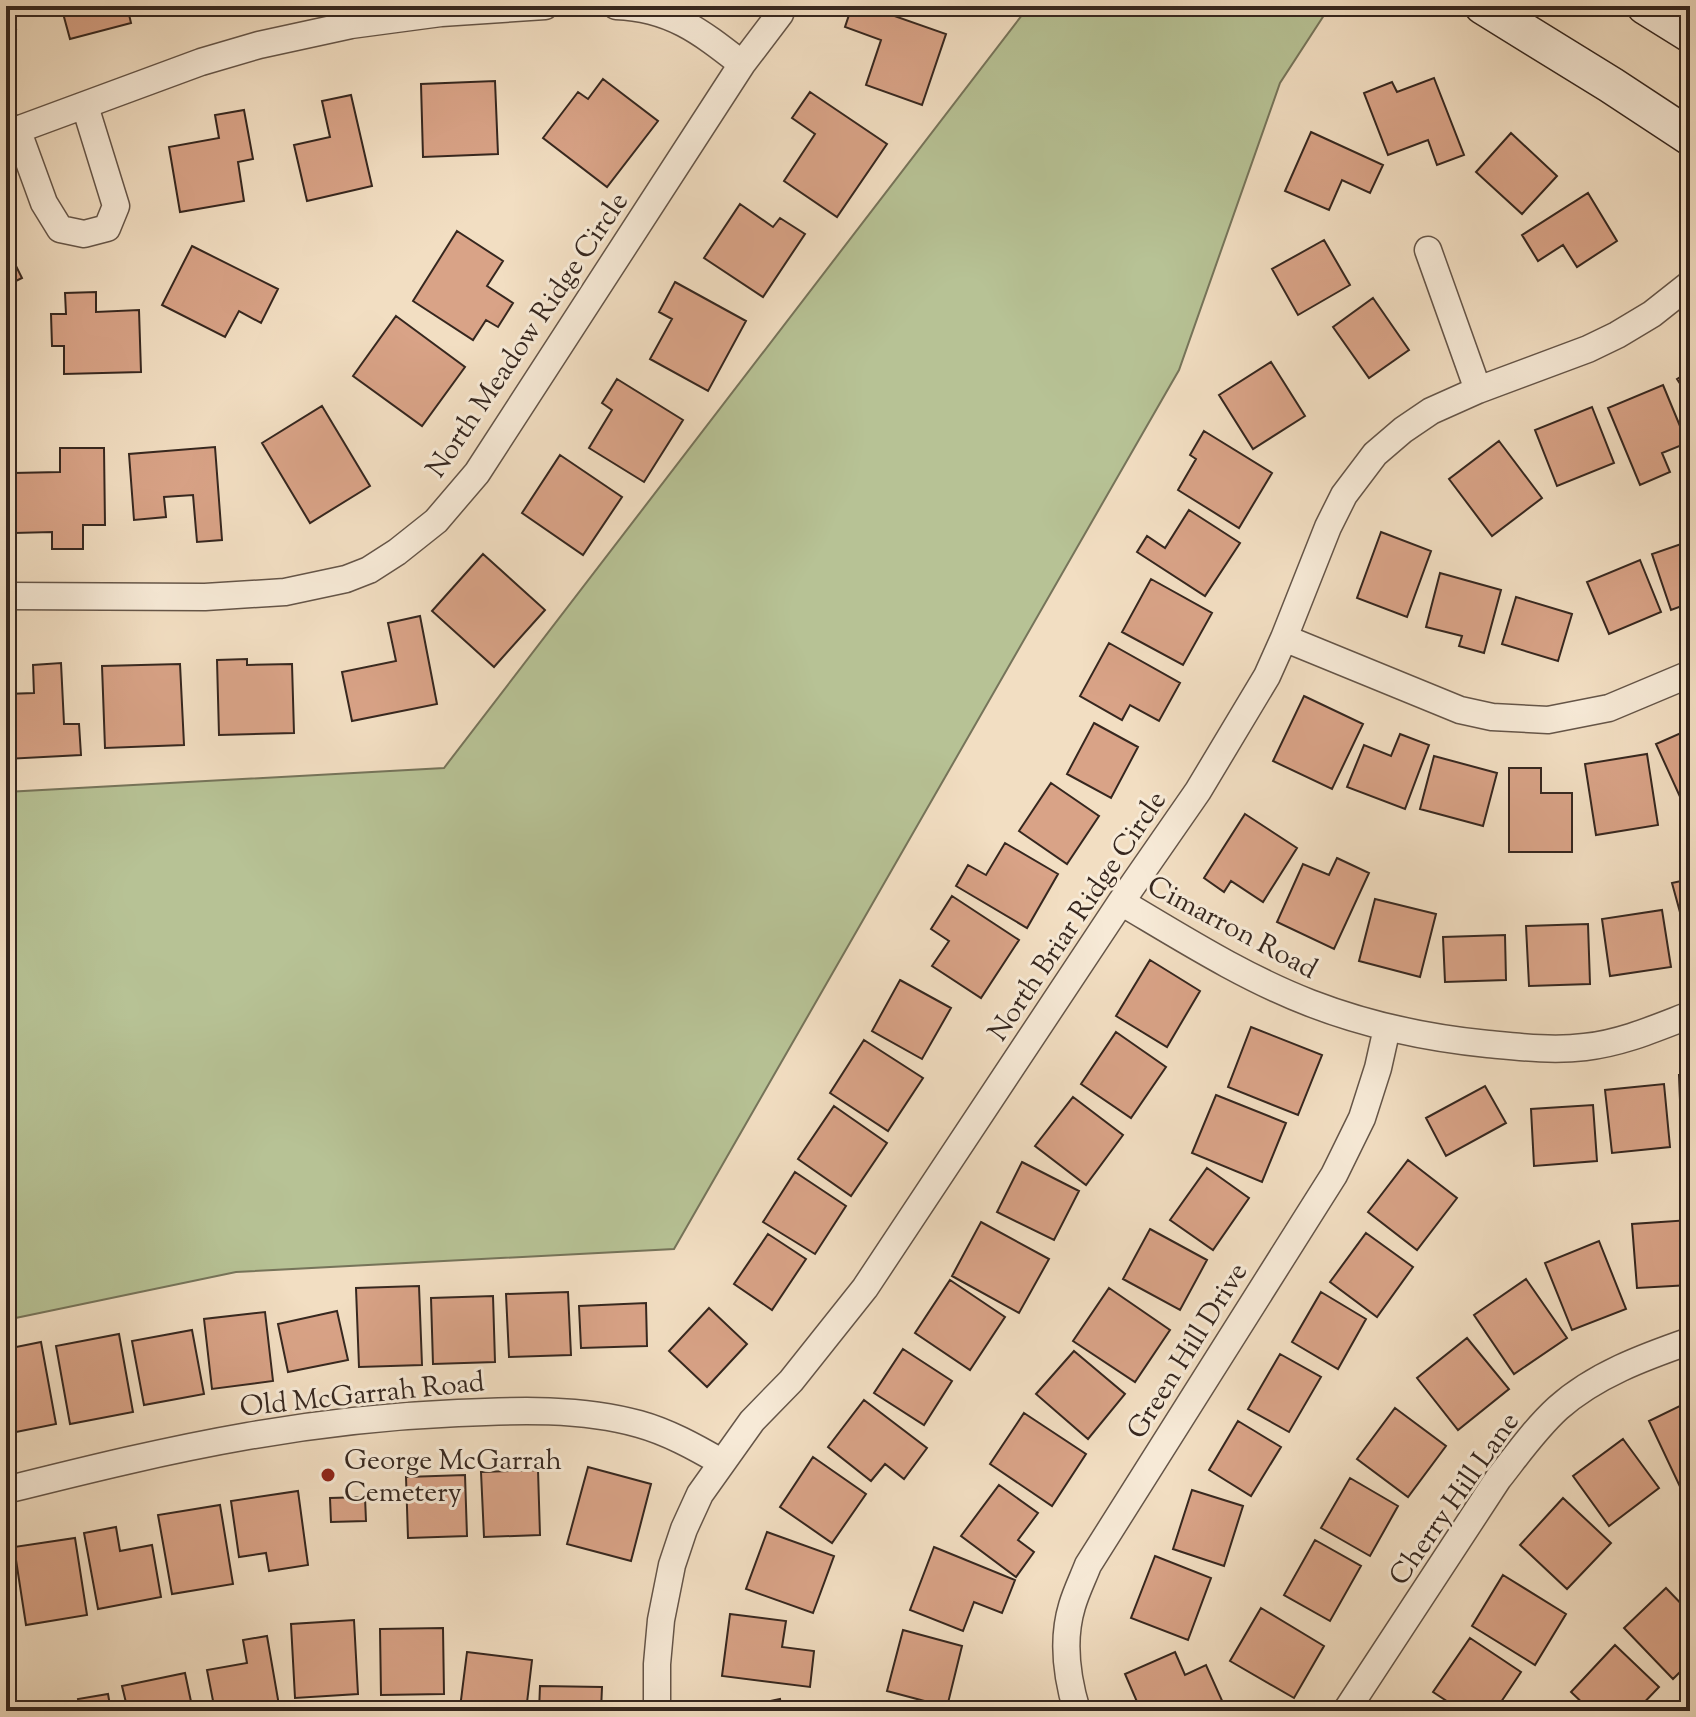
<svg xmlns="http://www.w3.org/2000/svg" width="1696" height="1717" viewBox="0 0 1696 1717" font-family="'Sorts Mill Goudy',serif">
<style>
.green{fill:#b7c295;stroke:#76745a;stroke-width:2}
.building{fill:#d9a387;stroke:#36271f;stroke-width:2}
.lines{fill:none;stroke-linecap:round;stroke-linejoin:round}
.street-casing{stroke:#655548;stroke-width:29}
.secondary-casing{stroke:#36271f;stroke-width:39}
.street{stroke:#f7ead7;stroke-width:26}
.secondary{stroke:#f7ead7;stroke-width:36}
.poi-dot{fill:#8f2418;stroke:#f7ead7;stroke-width:3}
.labels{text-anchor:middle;stroke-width:6;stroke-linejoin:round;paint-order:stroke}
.street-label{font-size:28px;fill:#36271f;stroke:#f7ead7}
.poi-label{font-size:28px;fill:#36271f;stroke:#f7ead7;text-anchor:start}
</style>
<rect width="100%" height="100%" fill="#f2dec2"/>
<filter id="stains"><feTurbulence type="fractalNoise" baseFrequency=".0025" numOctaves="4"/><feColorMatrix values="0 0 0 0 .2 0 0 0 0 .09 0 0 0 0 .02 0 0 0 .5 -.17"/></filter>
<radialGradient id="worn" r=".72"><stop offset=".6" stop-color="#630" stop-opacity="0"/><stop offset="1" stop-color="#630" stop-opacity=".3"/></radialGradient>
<!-- green -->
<path class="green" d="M1029,6H1330L1280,83L1179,370L674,1249L236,1272L6,1320V792L444,768Z"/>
<!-- building -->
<path class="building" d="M6,6H8L16,29L6,32Z
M61,6H127L131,23L70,39Z
M852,6H866L946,34L922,105L866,85L881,40L845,27Z
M1434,78L1464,155L1437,165L1428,140L1388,155L1364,93L1392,82L1397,92Z
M603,79L658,121L607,187L543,138L578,92L588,99Z
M495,81L498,154L423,157L421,84Z
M810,92L887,144L837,217L784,181L815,134L792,118Z
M351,95L372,186L307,201L294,145L330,137L322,101Z
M244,110L253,159L238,162L244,201L180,212L169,147L219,138L215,115Z
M1311,132L1383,165L1370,193L1342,180L1329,210L1285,191Z
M1511,133L1557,176L1522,214L1476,172Z
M1588,193L1617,241L1577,267L1563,245L1538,261L1522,235Z
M740,204L773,227L780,218L805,234L763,297L704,258Z
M457,231L503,261L487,286L513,303L498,327L486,320L473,340L413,301Z
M1324,240L1350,285L1298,315L1272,269Z
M6,246L22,278L6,286Z
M192,246L278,289L261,323L239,311L225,337L162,305Z
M675,282L746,321L708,391L650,359L672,319L659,312Z
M96,292V312L139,310L141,372L64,374V346H52L51,314H66L65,293Z
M1373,298L1409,350L1369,378L1333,327Z
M396,316L465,367L422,426L353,376Z
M1271,362L1305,416L1253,449L1219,395Z
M1690,371V399L1677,379Z
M617,379L683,420L644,482L589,448L612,410L602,403Z
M1663,385L1687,443L1662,453L1670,472L1640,485L1608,408Z
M322,406L370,486L310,523L262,443Z
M1592,407L1614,463L1557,486L1535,430Z
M1204,431L1272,473L1239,528L1178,490L1196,459L1190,455Z
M1499,441L1542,498L1492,536L1449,479Z
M215,447L222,540L197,542L193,495L164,497L166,517L134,520L129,454Z
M60,448H104L105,525H83V549H52V532L14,533L13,473L60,472Z
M560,455L622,497L583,555L522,513Z
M1189,510L1240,543L1205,596L1137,552L1147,536L1165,548Z
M1381,532L1431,551L1407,617L1357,598Z
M1690,541V603L1671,610L1652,554Z
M483,554L545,610L494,667L432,611Z
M1640,560L1661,612L1609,634L1587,582Z
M1440,573L1501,590L1484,653L1459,646L1462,636L1426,627Z
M1151,579L1212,613L1183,665L1122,632Z
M1516,597L1572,614L1558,661L1502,644Z
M420,616L437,704L352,721L342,672L396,661L388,623Z
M1109,643L1180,683L1159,721L1130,705L1122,720L1080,696Z
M247,659V665L292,664L294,733L219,735L217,660Z
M61,663L64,724H79L81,755L6,759V694L34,693L33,665Z
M180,664L184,745L105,748L102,666Z
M1304,696L1363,724L1332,789L1273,761Z
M1094,723L1138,747L1111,798L1067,774Z
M1690,729V795L1681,799L1656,744Z
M1400,734L1429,745L1405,809L1347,787L1364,745L1391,756Z
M1647,754L1658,825L1596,835L1585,764Z
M1434,756L1497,773L1483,826L1420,809Z
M1509,768H1541V793H1572V852H1509Z
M1051,783L1099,816L1067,864L1019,831Z
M1245,814L1297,848L1263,902L1231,881L1224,892L1204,878Z
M1005,843L1058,874L1027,928L956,886L968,865L986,875Z
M1337,858L1369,873L1334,949L1277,922L1303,864L1329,875Z
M1690,879V949L1672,883Z
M952,896L1019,940L981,998L932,966L949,941L931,929Z
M1375,899L1436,914L1420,977L1359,961Z
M1662,910L1671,967L1610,976L1602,919Z
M1588,924L1590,984L1529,986L1526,926Z
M1505,935L1506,980L1445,982L1443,937Z
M1150,960L1200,991L1167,1047L1116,1016Z
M900,980L951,1008L922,1059L872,1031Z
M1251,1027L1322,1055L1298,1115L1228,1087Z
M1116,1032L1166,1067L1131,1118L1081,1084Z
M864,1040L923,1078L888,1131L830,1093Z
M1679,1075H1690V1125H1681Z
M1664,1084L1670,1147L1612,1153L1605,1090Z
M1485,1086L1506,1123L1446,1156L1426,1118Z
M1216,1095L1286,1123L1262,1182L1192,1153Z
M1073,1097L1123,1135L1086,1185L1035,1146Z
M1593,1105L1597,1161L1534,1166L1531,1109Z
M834,1106L887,1143L851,1196L798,1159Z
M1408,1160L1457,1198L1417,1250L1368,1212Z
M1022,1162L1079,1191L1054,1240L997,1212Z
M1207,1168L1249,1198L1213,1250L1170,1220Z
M795,1172L846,1206L815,1254L763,1222Z
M1690,1220V1285L1637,1288L1632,1224Z
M981,1222L1049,1259L1019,1313L952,1276Z
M1150,1229L1207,1260L1180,1310L1123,1279Z
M1366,1233L1413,1267L1377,1317L1330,1282Z
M768,1234L806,1259L772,1310L734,1284Z
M1599,1241L1626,1309L1572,1330L1545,1263Z
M1526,1279L1567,1338L1514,1374L1474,1315Z
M950,1280L1005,1317L970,1370L915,1333Z
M419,1286L422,1365L359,1367L356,1288Z
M1109,1288L1170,1330L1135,1382L1073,1341Z
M568,1292L571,1355L509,1357L506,1294Z
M1321,1292L1366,1319L1338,1369L1292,1342Z
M493,1296L495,1362L433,1364L431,1298Z
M646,1303L647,1346L581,1348L579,1306Z
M709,1308L747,1344L707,1387L669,1351Z
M337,1311L348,1360L288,1372L278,1324Z
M265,1312L273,1381L212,1389L204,1319Z
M192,1330L204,1394L144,1405L132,1341Z
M119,1334L133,1412L70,1424L56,1346Z
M1467,1338L1509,1389L1458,1430L1417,1378Z
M41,1342L56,1424L6,1434V1349Z
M903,1349L952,1381L924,1425L874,1393Z
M1074,1351L1125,1394L1088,1439L1036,1394Z
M1280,1354L1321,1377L1289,1432L1248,1409Z
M864,1400L927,1448L904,1479L885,1464L871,1481L828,1447Z
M1690,1401V1487L1682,1491L1649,1421Z
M1395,1408L1446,1446L1408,1497L1357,1459Z
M1024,1413L1086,1454L1052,1506L990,1464Z
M1238,1421L1281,1447L1251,1496L1209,1470Z
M1623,1439L1659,1488L1609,1526L1573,1476Z
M813,1457L866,1494L832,1543L780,1507Z
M588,1467L651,1484L631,1561L567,1544Z
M538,1470L540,1535L484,1537L481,1472Z
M465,1475L467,1536L408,1538L406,1477Z
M1350,1478L1398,1506L1370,1556L1321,1528Z
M999,1485L1038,1513L1018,1540L1034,1552L1016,1577L961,1536Z
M1192,1490L1243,1506L1224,1566L1173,1549Z
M298,1491L308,1565L269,1571L266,1553L239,1557L231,1501Z
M365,1497L366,1521L331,1522L330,1498Z
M1563,1498L1611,1543L1567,1589L1520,1545Z
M220,1505L233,1584L172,1594L158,1515Z
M116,1527L120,1551L152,1545L161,1597L98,1609L84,1533Z
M767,1532L834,1556L813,1613L746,1589Z
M75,1538L87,1615L26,1625L14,1547Z
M1315,1540L1361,1566L1330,1621L1284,1595Z
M934,1547L1015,1580L1002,1613L974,1602L963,1631L910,1610Z
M1155,1556L1211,1578L1188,1640L1131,1618Z
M6,1573L12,1616L6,1617Z
M1503,1575L1566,1614L1535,1665L1472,1626Z
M1666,1588L1690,1613V1662L1673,1679L1624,1628Z
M1261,1608L1324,1646L1294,1698L1230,1661Z
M730,1614L786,1621L782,1647L814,1651L810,1687L722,1676Z
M354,1620L358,1694L295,1698L291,1624Z
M443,1628L444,1694L381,1695L380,1629Z
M903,1630L962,1646L947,1707L887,1691Z
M267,1636L280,1711H215L207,1670L247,1663L243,1640Z
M1470,1638L1521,1672L1495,1711H1462L1433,1692Z
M1615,1645L1659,1687L1636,1711H1591L1571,1692Z
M467,1652L532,1660L526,1711H483L460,1708Z
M1175,1652L1185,1675L1206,1665L1224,1705L1210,1711H1141L1125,1674Z
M185,1673L193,1711H128L122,1686Z
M540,1686L602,1687L601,1711H539Z
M108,1694L111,1711H80L78,1699Z
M780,1699L782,1711H724Z"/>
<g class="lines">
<defs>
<path id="street" d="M616,6C671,8 701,32 742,64
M17,129L44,203L60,229L84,234L107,228L116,206L85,106
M6,134L201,62L259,45L351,25L441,13L545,6
M1428,250L1478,390
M6,596L205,597L285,592L346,579L369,570L397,552L436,521L477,473L742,64L780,14L783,6
M1284,638L1460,710L1492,717L1548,720L1609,708L1690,674
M1121,902C1182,938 1243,977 1310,1003C1367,1025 1427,1038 1488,1044C1519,1047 1553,1051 1585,1047C1622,1043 1656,1028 1690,1015
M6,1490C86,1470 167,1450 248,1436C317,1424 388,1416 458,1413C518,1410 581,1408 639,1424C668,1432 695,1447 721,1462
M657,1711V1664L661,1620L672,1565L684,1529L700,1494L752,1421L791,1381L865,1288L1121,902L1198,791L1267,676L1284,638L1328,527L1344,495L1375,454L1403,430L1431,411L1478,390L1588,349L1617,335L1652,314L1690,284
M1077,1711C1067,1678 1062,1639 1072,1606C1076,1592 1083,1578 1088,1565L1334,1175L1362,1118L1378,1068L1387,1028
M1346,1711L1498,1479C1517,1455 1535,1429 1558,1408C1595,1375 1644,1357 1690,1341"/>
<path id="secondary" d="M1483,6L1611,85L1690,137
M1645,6L1690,34"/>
</defs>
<!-- street casing -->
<use href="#street" class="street-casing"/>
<!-- secondary casing -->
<use href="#secondary" class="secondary-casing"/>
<!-- street -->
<use href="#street" class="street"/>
<!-- secondary -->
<use href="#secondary" class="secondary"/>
</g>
<!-- markers -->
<circle class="poi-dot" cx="328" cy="1475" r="8"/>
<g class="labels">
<!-- street labels -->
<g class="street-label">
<text transform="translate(526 334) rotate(-56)" y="10">North Meadow Ridge Circle</text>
<text transform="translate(1076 915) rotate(-56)" y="10">North Briar Ridge Circle</text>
<text transform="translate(1233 926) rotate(28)" y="10">Cimarron Road</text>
<text transform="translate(1186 1350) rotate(-58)" y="10">Green Hill Drive</text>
<text transform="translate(362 1393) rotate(-6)" y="10">Old McGarrah Road</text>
<text transform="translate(1453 1498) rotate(-55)" y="10">Cherry Hill Lane</text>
</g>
<!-- poi labels -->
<g class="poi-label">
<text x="344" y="1469">George McGarrah<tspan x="344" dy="32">Cemetery</tspan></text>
</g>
</g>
<!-- margin -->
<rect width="1696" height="1717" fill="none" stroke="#f2dec2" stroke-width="32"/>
<rect x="8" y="8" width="1680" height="1701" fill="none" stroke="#36271f" stroke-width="4"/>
<rect x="16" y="16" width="1664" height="1685" fill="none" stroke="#36271f" stroke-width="2"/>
<rect width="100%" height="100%" filter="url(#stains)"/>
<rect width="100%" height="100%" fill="url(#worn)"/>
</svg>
